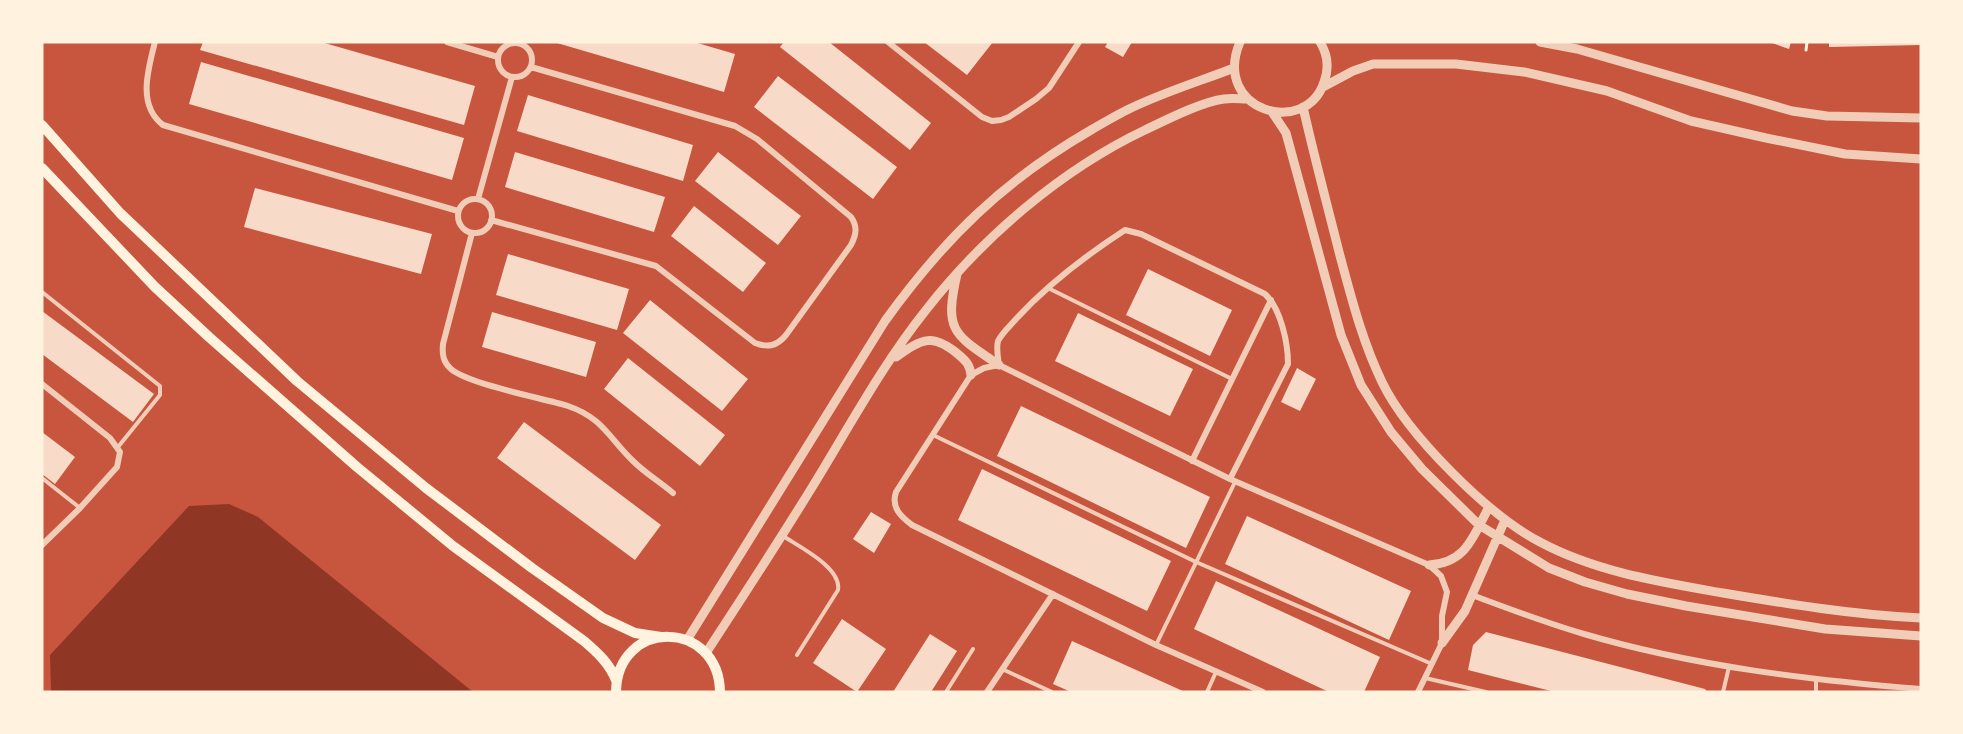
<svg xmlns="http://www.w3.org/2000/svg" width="1963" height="734" viewBox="0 0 1963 734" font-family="'Archivo Narrow',sans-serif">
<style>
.water{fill:#8f3625}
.building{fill:#f7dbc8}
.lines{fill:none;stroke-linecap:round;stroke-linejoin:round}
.path{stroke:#fff3e0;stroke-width:3}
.service{stroke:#f1ccb7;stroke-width:4}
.minor{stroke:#f1ccb7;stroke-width:6}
.tertiary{stroke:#f1ccb7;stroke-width:9}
.secondary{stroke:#fff3e0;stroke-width:10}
</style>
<rect width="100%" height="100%" fill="#c8553d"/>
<!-- water -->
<path class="water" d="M229,504L258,517L473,692H51L50,655L189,506Z"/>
<!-- building -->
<path class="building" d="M203,42H321L475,86L464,125L200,50Z
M694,42L735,54L724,92L557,43Z
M784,42H829L931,123L910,150L780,47Z
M924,42H993L967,75Z
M1108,42H1132L1123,57L1105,47Z
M1769,42H1791L1789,49Z
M1829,42H1921V45L1829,47Z
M201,62L464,138L452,180L189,104Z
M778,76L897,167L873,199L754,107Z
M528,95L693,145L683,181L517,131Z
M515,152L665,197L654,232L505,187Z
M718,152L801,216L778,245L695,181Z
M255,188L432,234L421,274L244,227Z
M694,206L766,263L743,292L671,236Z
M508,254L629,289L617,330L496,295Z
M1148,269L1232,310L1210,356L1126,315Z
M650,300L748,379L722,411L623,333Z
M42,311L154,394L133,422L42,354Z
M492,312L596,342L586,377L482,347Z
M1078,313L1193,369L1170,416L1055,361Z
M628,358L725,435L700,466L604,389Z
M1297,368L1316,379L1300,411L1281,402Z
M1021,406L1210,497L1186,548L997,456Z
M524,422L661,525L635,560L497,458Z
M42,432L75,457L55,484L42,474Z
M982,469L1171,561L1147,611L958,520Z
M871,512L891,524L874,553L853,539Z
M1247,516L1411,591L1389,640L1225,564Z
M1216,581L1380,657L1364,692H1329L1194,629Z
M842,619L886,649L857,692L813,663Z
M1486,632L1705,689L1707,692H1555L1468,670L1473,645Z
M930,634L957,651L931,692H893Z
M1072,641L1185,692H1071L1053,684Z"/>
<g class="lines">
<!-- path -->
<path class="path" d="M1806,50L1807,42"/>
<!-- service -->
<path class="service" d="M1048,288L1232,379
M42,292L160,386V395L118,447
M933,435L1196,562L1432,664
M42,478L80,508
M783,536C800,547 842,568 838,590L797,655
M1156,645L1235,482
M1002,669L1052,692
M1425,678L1486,692
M946,692L973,649
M1207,692L1216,672
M1723,692L1729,667
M1816,692V679"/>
<!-- minor -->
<path class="minor" d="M155,42C148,70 137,105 163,125L458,211
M447,42L498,57
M888,42L982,117L992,121L1001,120L1009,117L1036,99L1049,88L1079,42
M498 60a17 17 0 1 1 34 0a17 17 0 1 1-34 0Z
M478,199L512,77
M458 216a17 17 0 1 1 34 0a17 17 0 1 1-34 0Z
M491,220L656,266L755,343C768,348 777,346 786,335L851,245C856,235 858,227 851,217L757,139L735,126L531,67
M472,233L443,344C442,354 443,362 451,369C468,384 542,398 568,406C603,418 609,438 633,461C645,473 660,482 673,493
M999,365L1230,479L1429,565L1441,576L1447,592L1442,616V643L1418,692
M999,365L984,368L971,375L896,492C891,507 900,516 912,525L1156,645L1263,692
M999,365C998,357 996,349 998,341C1002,333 1010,326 1016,319C1048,284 1085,256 1125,230L1141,234L1265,294C1281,309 1288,343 1288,364L1230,479
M42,384L110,438L120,452L117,467L80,508L42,545
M1192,461L1271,300
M1472,595C1509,609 1546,623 1584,634C1693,666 1808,680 1921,689
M987,692L1053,594"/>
<!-- tertiary -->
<path class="tertiary" d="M1240,42C1211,111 1306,138 1324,82C1329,69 1328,55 1320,42
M1540,42L1577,49L1792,111L1827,116L1921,118
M1323,87L1353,71L1373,64H1456L1524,72L1607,91L1691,121L1766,138L1845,154L1921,159
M1303,107C1314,156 1327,204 1339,252C1351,296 1362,341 1382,382C1407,434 1488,515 1540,542C1596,572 1661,582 1723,593C1788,604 1854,615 1921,618
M1272,112L1286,133L1341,335L1361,385L1391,432L1422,469L1479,525L1549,568L1585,582L1627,594L1686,606L1825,629L1921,636
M957,274C944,331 953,334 999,365
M896,357C923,338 933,333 959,355C966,361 970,365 971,375
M1429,565C1467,563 1473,536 1489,507
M687,640L885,321C944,239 1003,181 1091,130C1103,123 1115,116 1127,110C1161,93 1198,82 1234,68
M1442,643L1465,611L1505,520
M706,653C742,598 777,544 811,489C848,429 882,365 926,310C983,237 1061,170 1145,130C1166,120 1201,102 1224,99C1232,98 1240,99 1247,99"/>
<!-- secondary -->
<path class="secondary" d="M42,125L120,213L297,381L426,488L532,568L603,618L635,633L661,637
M42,168L155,287L209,337L357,467L453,546L584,641C598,653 609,663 616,680
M616,692C617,618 719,619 720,692"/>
</g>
<!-- border -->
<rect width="1963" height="734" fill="none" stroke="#fff3e0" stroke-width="87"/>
</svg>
